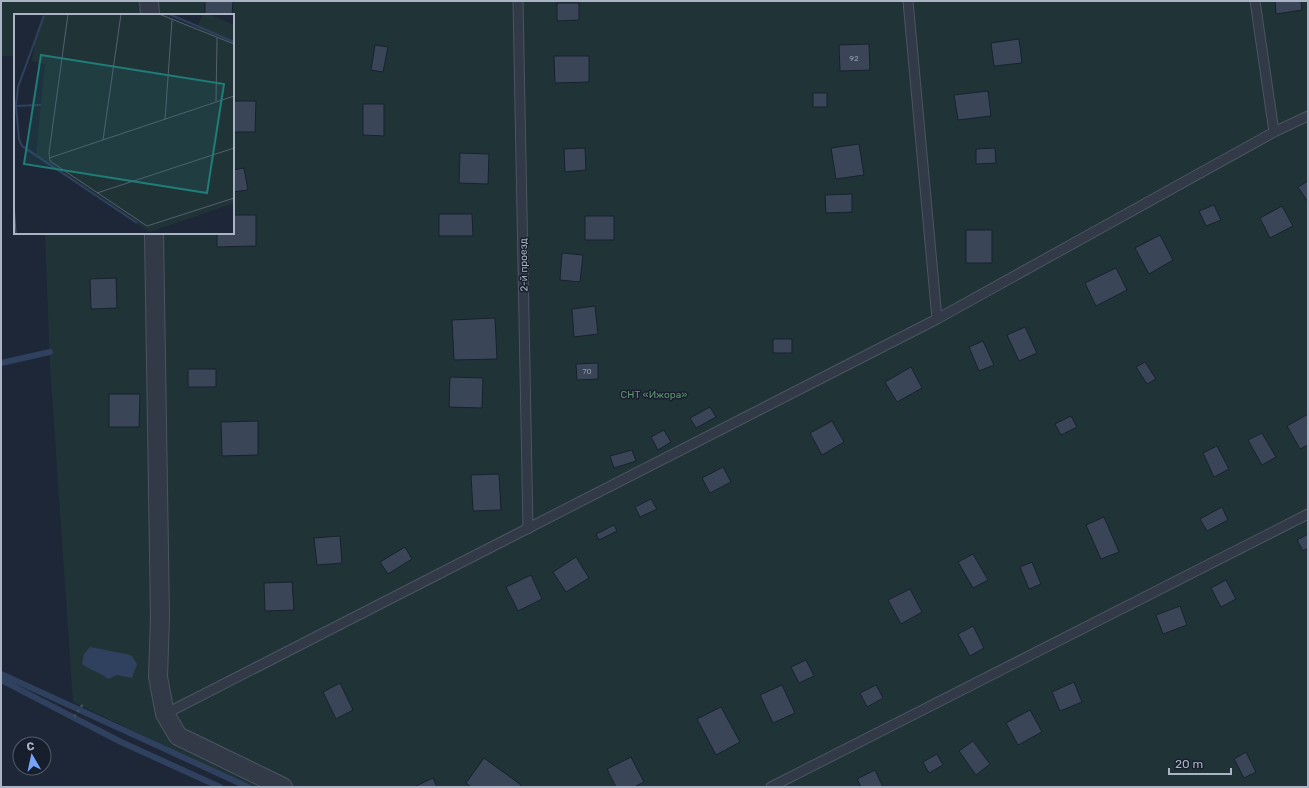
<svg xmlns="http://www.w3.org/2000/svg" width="1309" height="788" viewBox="0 0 1309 788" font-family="Rubik,sans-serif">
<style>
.green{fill:#203438}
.water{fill:#30415f}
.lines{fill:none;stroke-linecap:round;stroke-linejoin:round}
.stream{stroke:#30415f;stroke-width:6}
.building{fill:#3a4558;stroke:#19212e}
.service-casing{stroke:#4c5463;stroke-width:11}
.minor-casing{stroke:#4c5463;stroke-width:20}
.path{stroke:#3e5155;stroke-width:2.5;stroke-dasharray:3 3;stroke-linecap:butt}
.service{stroke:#323947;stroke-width:9}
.minor{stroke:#323947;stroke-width:18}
.labels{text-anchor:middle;stroke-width:3;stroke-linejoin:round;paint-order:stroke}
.number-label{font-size:8px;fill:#8f98aa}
.street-label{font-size:10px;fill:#abb4c5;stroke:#171f2c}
.park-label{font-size:10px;fill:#629571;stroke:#171f2c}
.inset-river{fill:none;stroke:#30415f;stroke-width:2}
.inset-road{fill:none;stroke:#565f70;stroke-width:1}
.view{fill:#1f7c77;fill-opacity:0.15;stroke:#1f7c77;stroke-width:2}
.inset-edge{fill:none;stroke:#abb4c5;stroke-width:2}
</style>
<rect width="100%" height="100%" fill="#1e2737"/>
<!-- green -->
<path class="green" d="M1,1H1308V787H251L73,702L50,365L45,233H233V15H15V56H1Z"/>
<!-- water -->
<path class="water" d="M90,647L131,655L137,664L132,678L117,675L108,679C100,672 91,671 82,664L84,654Z"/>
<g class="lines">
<!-- stream -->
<path class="stream" d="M1,363L50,352
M1,674L248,787
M1,680L121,742L220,787"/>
</g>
<!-- building -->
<path class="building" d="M205,1H233L232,15H205Z
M1275,1H1301L1302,10L1276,14Z
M557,3H579V20L557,21Z
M1019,39L1022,63L994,66L991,43Z
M869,44L870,70L840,71L839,45Z
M375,45L388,47L383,72L371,70Z
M554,56H589V82L555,83Z
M988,91L991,116L958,120L954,95Z
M813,93H827V107H813Z
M233,101H256L255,132H233Z
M363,104H384V136L363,135Z
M859,144L864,175L836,179L831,148Z
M585,148L586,170L565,172L564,149Z
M995,148L996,163L976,164V149Z
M460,153L489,154L488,184L459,183Z
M244,168L248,190L233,192V170Z
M1308,181V202L1298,187Z
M852,194V212L826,213L825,195Z
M1214,205L1221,220L1206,226L1199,211Z
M1282,206L1293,226L1270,238L1260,218Z
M439,214H472L473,236H439Z
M233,215H256V246L217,247V233H233Z
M585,216H614V240H585Z
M966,230H992V263H966Z
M1160,235L1173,260L1149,274L1135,248Z
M562,253L583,255L580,282L560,280Z
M1116,268L1127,290L1096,306L1085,283Z
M116,278L117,308L91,309L90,279Z
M595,306L598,334L574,337L572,309Z
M495,318L497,359L454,360L452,320Z
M1025,327L1037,353L1019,361L1007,335Z
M773,339H792V353H773Z
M983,341L994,365L979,371L969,347Z
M1145,362L1156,379L1147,384L1136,367Z
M598,363V379L577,380L576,364Z
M911,367L922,388L897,402L885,382Z
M188,369H216V387H188Z
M450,377L483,378L482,408L449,407Z
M109,394H140L139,427H109Z
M710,407L716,417L696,428L690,418Z
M1308,414V445L1300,449L1287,426Z
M1071,416L1077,427L1061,435L1055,424Z
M258,421V455L222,456L221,422Z
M832,421L844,442L822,455L810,433Z
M664,430L671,442L658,450L651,437Z
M1262,433L1276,457L1262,465L1248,440Z
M1217,446L1229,469L1214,477L1203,453Z
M632,450L636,461L614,468L610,456Z
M723,467L731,482L710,493L702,478Z
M499,474L501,510L473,511L471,475Z
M651,499L657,509L640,517L635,507Z
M1222,507L1228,520L1207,531L1200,519Z
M1104,517L1119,552L1101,559L1086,525Z
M614,525L617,531L599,540L596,534Z
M1308,534V548L1303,551L1297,540Z
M340,536L342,563L317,565L314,538Z
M405,547L412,559L388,574L380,562Z
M973,554L988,580L973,588L958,562Z
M576,557L589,578L566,592L553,572Z
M1032,562L1041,584L1029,589L1020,567Z
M531,575L542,599L518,611L506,587Z
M1226,580L1236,599L1221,607L1211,588Z
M292,582L294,610L265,611L264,583Z
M910,589L922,612L901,624L888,600Z
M1180,606L1187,625L1163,634L1156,615Z
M973,626L984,648L970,656L958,634Z
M806,660L814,676L799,683L791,667Z
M1074,682L1082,702L1060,711L1052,692Z
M340,683L353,710L336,719L323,692Z
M782,685L795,713L773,723L760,695Z
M876,685L883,698L867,707L860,693Z
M721,707L740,742L716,755L697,719Z
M1030,710L1042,732L1018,745L1006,723Z
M973,741L990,764L976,775L959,751Z
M1246,752L1256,772L1244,778L1234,759Z
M937,754L943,765L929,773L923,762Z
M631,757L644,782L634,787H616L607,769Z
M484,758L521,785L520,787H471L466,783Z
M875,770L883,787H861L857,779Z
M433,778L437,787H414Z"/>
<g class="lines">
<defs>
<path id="service" d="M518,1L528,529
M908,1L937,319
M1255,1L1274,132
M165,714L937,319L1274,132L1308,116
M771,787L1308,514"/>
<path id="minor" d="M149,1L150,15
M154,233L160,617L158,677L165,714L178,736L283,787"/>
</defs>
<!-- service casing -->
<use href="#service" class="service-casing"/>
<!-- minor casing -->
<use href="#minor" class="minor-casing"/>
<!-- path -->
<path class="path" d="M74,717L83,704"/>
<!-- service -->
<use href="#service" class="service"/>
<!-- minor -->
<use href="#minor" class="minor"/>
</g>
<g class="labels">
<!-- number labels -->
<g class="number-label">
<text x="854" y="61">92</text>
<text x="587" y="374">70</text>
</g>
<!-- street labels -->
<g class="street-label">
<text transform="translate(523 265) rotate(-91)" y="4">2-й проезд</text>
</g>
<!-- park labels -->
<g class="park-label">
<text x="654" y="398">СНТ «Ижора»</text>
</g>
</g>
<!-- overview -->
<g transform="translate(14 14)">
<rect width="220" height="220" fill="#1e2737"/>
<path d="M29,0H150L183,14L189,0H195L220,11V189L136,218L22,140L31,50L18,47L23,16Z" fill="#203438"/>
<path class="inset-river" d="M155,0L220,28M27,91L2,92L4,73L30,2M2,92L5,125L8,132L123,209M13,135L96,191"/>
<path class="inset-road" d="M54,0L35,139L36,147L133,212L220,184M145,0L220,30M202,87L203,24M151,106L158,6M89,126L107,0M35,144L220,82M83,179L220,134M0,188L2,220"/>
<path class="view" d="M27,41L210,70L193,179L10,150Z"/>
<rect width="220" height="220" class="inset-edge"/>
</g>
<!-- border -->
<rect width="1309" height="788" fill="none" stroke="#abb4c5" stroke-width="4"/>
<!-- north arrow -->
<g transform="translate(32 756) rotate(351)"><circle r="19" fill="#171f2c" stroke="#525b69"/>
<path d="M0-3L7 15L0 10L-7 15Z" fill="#78a4fd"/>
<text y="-6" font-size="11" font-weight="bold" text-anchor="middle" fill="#abb4c5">С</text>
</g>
<!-- scale -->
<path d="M1169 768v6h62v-6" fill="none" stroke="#abb4c5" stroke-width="2"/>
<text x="1175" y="768" font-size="12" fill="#abb4c5" stroke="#171f2c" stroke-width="3" paint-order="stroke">20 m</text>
</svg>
